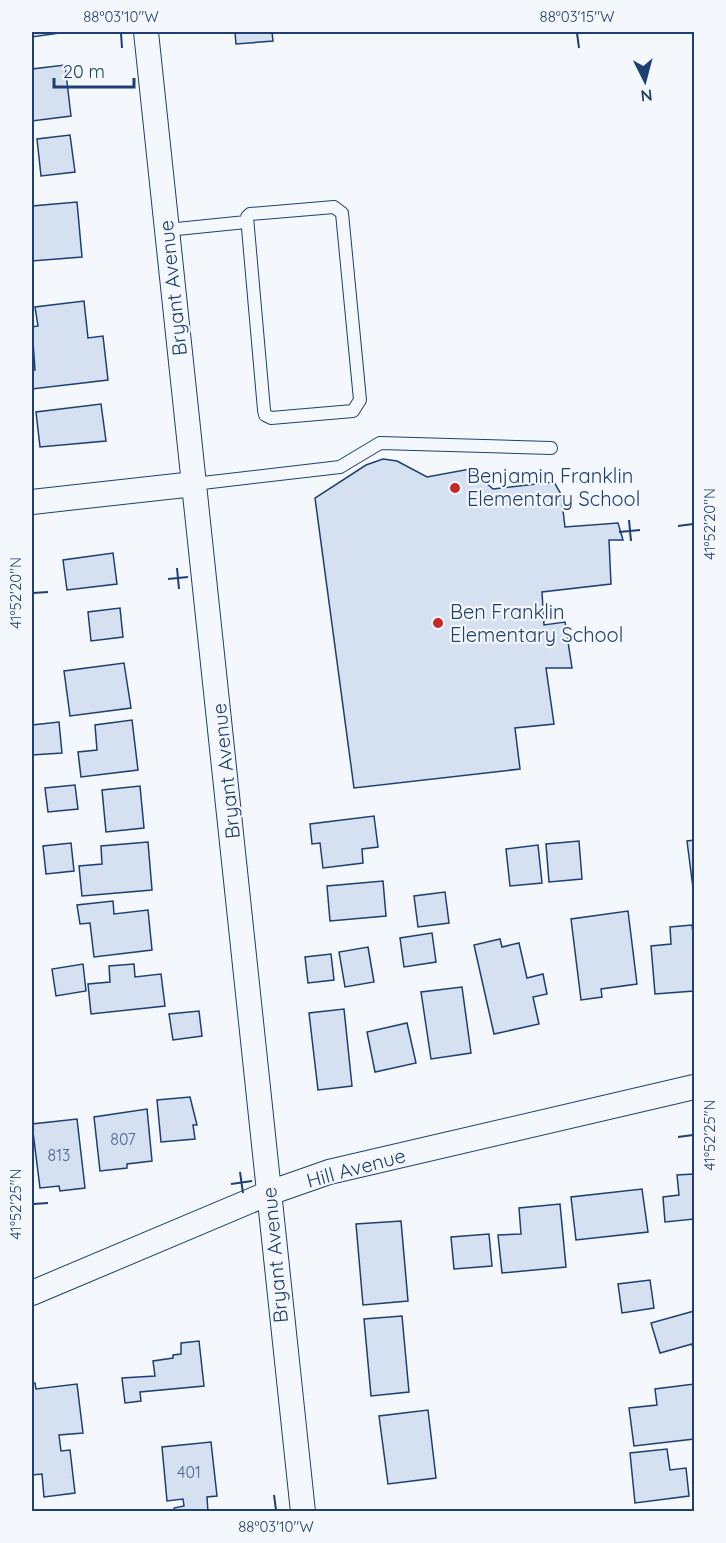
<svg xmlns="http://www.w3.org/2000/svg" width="726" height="1543" viewBox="0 0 726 1543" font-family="Quicksand,sans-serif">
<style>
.building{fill:#d5e0f0;stroke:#1d3f73;stroke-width:1.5}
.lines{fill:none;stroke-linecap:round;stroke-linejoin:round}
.service-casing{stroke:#1d3f73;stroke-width:14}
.minor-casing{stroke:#1d3f73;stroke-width:26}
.service{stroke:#f4f7fb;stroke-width:12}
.minor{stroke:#f4f7fb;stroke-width:24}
.ticks{fill:none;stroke:#1d3f73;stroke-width:2}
.poi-dot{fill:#c62828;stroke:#f4f7fb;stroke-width:2}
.labels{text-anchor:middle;stroke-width:4.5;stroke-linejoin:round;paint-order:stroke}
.number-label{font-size:16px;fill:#4b6792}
.street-label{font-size:20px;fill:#1d3f73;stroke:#f4f7fb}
.poi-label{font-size:20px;fill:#1d3f73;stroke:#f4f7fb;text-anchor:start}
.neatline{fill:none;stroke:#1d3f73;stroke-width:2}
.ticks-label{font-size:15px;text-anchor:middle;fill:#1d3f73}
</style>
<rect width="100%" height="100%" fill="#f4f7fb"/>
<!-- building -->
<path class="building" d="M32,32H59V33L32,37Z
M235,32H272L273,41L236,44Z
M65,65L71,116L32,121V69Z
M70,135L75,172L41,176L37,139Z
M77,202L82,257L32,261V206Z
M84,301L88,338L103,336L108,380L32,389V370H35L32,327L38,326L35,307Z
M101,404L106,441L40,447L36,412Z
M383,459L397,461L427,477L470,469L493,489L554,482L561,494L565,527L618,523L623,540H609L611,584L542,592L544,625L565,622L572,668H546L554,724L515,728L520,769L354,788L315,498L366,465Z
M113,553L117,584L67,590L63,560Z
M120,608L123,637L91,641L88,612Z
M124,663L131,708L70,716L64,671Z
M132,720L138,770L81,777L78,752L97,750L95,725Z
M59,722L62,753L32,755V725Z
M75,785L78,809L48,812L45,788Z
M140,786L144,828L106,832L102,790Z
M374,816L378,847L362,849L363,863L323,868L320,843L312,844L310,824Z
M694,840V888H693L687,841Z
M579,841L582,879L549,882L546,844Z
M148,842L152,890L82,896L79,866L102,864L101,846Z
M71,843L74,871L46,874L43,846Z
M538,845L542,883L510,886L506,849Z
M383,881L386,916L330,921L327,886Z
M445,892L449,923L418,927L414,896Z
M113,901L114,914L148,910L152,950L94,957L90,923L80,924L77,905Z
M628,911L637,984L601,989L602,997L581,1000L571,919Z
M692,925L694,942V991L655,994L651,946L671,944L670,927Z
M432,933L436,962L404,967L400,938Z
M500,939L502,947L519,943L527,978L543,974L547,994L533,997L539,1024L494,1034L474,945Z
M368,947L374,982L345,987L339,952Z
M331,954L334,980L308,983L305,957Z
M83,964L86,991L56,996L52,969Z
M134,964L135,977L161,974L165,1006L91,1014L88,984L110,982L109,966Z
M462,987L471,1053L431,1059L421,992Z
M344,1009L352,1086L318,1090L309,1013Z
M199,1011L202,1036L173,1040L169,1014Z
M407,1023L416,1063L375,1072L367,1032Z
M190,1097L197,1125H193L195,1139L161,1142L157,1100Z
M147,1109L152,1161L127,1164V1168L100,1171L94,1117Z
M77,1119L85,1188L60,1191L59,1186L40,1188L32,1124Z
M694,1174V1226V1219L665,1222L663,1197L679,1195L677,1175Z
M642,1189L648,1232L576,1240L571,1197Z
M560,1204L566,1267L502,1273L498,1235L521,1234L519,1208Z
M401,1221L408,1301L363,1305L356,1224Z
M489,1234L492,1266L454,1269L451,1237Z
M650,1280L654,1308L622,1313L618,1284Z
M694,1311V1353L692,1344L660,1353L651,1323Z
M402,1316L409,1392L371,1396L364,1319Z
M199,1341L204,1386L140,1392L141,1401L125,1403L122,1378L155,1376L153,1361L173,1358V1355L181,1354V1343Z
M32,1383H35L36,1389L77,1384L83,1433L59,1435L61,1451L70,1450L75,1493L44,1497L42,1474L32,1475Z
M694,1384V1439L634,1446L629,1408L657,1405L655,1389Z
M428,1410L436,1478L388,1484L379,1416Z
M211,1442L217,1496L207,1497L208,1512H174V1508L184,1506L183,1499L167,1501L162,1447Z
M667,1449L670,1470L686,1468L689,1496L635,1503L630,1453Z"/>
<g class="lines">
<defs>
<path id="service" d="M334,207L342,213L360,400L353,411L271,418L265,415L264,410L247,217L250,214Z
M167,230L246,222
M194,484L340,467L380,443L551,448"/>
<path id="minor" d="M146,32L303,1512
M32,502L194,484
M32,1293L269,1193L329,1172L694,1087"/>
</defs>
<!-- service casing -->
<use href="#service" class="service-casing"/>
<!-- minor casing -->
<use href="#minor" class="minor-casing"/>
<!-- service -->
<use href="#service" class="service"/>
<!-- minor -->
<use href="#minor" class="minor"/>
</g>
<!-- ticks -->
<path class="ticks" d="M121,33L122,48M577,33L579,48M629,520L631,541M678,526L693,524M619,532L640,530M177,568L179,589M168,579L188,577M33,593L48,592M678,1137L693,1135M240,1172L243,1193M231,1184L252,1181M33,1204L48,1203M274,1495L276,1510"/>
<!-- markers -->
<g class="poi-dot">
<circle cx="455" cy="488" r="6"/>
<circle cx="438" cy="623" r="6"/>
</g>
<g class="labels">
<!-- number labels -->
<g class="number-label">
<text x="123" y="1145">807</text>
<text x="59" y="1161">813</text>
<text x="189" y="1478">401</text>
</g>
<!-- street labels -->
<g class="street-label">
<text transform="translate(173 288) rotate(-96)" y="7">Bryant Avenue</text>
<text transform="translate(226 771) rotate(-96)" y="7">Bryant Avenue</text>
<text transform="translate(356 1168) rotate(-15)" y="7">Hill Avenue</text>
<text transform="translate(275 1255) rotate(-95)" y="7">Bryant Avenue</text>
</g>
<!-- poi labels -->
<g class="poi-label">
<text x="467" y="483">Benjamin Franklin<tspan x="467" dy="23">Elementary School</tspan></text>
<text x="450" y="619">Ben Franklin<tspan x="450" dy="23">Elementary School</tspan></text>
</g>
</g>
<!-- border -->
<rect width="726" height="1543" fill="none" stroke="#f4f7fb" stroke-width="66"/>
<!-- north arrow -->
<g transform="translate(645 81) rotate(174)" stroke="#f4f7fb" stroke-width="4.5" paint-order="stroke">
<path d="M0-4.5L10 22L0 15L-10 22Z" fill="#1d3f73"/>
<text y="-9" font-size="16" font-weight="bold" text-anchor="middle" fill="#1d3f73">N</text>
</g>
<!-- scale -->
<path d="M54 78v9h80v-9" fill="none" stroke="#1d3f73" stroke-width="3"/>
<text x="63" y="78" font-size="18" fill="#1d3f73" stroke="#f4f7fb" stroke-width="4.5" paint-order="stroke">20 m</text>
<rect x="33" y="33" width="660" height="1477" class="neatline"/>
<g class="ticks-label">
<text x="121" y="22">88°03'10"W</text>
<text x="577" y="22">88°03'15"W</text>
<text transform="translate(710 524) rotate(-90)" y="5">41°52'20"N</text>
<text transform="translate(16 593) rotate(-90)" y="5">41°52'20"N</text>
<text transform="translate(710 1135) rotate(-90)" y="5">41°52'25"N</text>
<text transform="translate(16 1204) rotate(-90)" y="5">41°52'25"N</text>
<text x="276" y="1532">88°03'10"W</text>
</g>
</svg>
